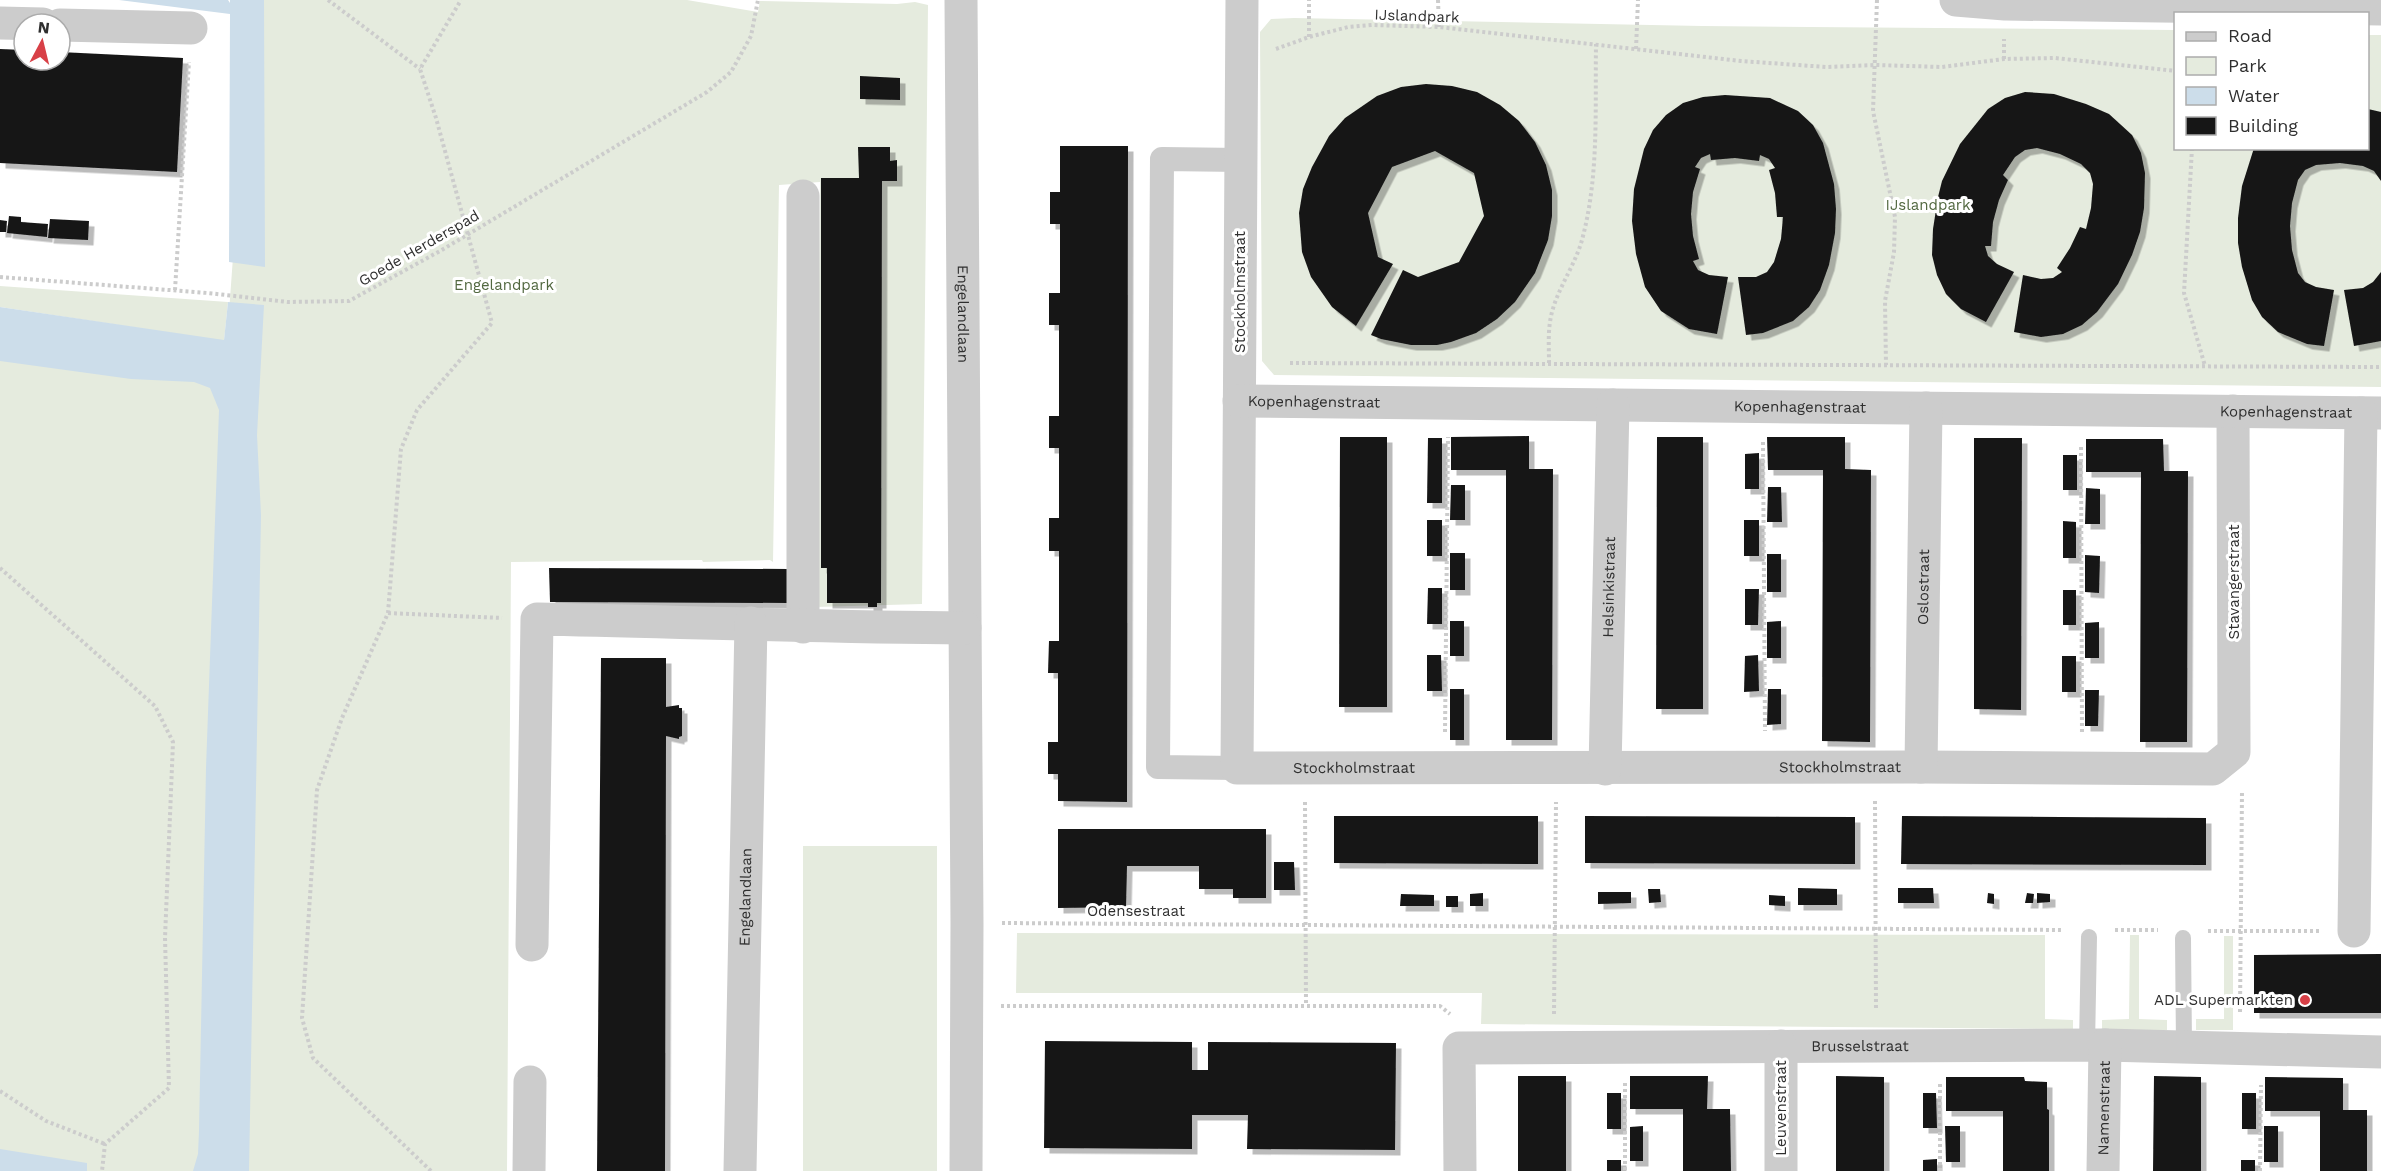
<svg xmlns="http://www.w3.org/2000/svg" width="2381" height="1171" viewBox="0 0 2381 1171" font-family="'Work Sans',sans-serif">
<style>
.green{fill:#e5ebde}
.water{fill:#ccddea}
.building{fill:#161616;filter:url(#shadow)}
.lines{fill:none;stroke-linecap:round;stroke-linejoin:round}
.path{stroke:#ccc;stroke-width:4;stroke-dasharray:3 3;stroke-linecap:butt}
.service{stroke:#ccc;stroke-width:16}
.pedestrian{stroke:#ccc;stroke-width:24}
.minor{stroke:#ccc;stroke-width:33}
.poi-dot{fill:#d84047;stroke:#fff;stroke-width:2}
.labels{text-anchor:middle;stroke-width:6;stroke-linejoin:round;paint-order:stroke}
.street-label{font-size:15px;fill:#2f2f2f;stroke:#fff}
.park-label{font-size:15px;fill:#526840;stroke:#fff}
.poi-label{font-size:15px;fill:#2f2f2f;stroke:#fff;text-anchor:end}
</style>
<defs>
<filter id="shadow"><feDropShadow dx="5.5" dy="5.5" stdDeviation="0" flood-color="#0004"/></filter>
</defs>
<rect width="100%" height="100%" fill="#fff"/>
<!-- green -->
<path class="green" d="M235,0H687L758,12L760,1L897,4L915,2L928,5L922,604L816,607L820,182L779,185L773,562L770,560L703,562L702,560L511,562L507,1171H0V355L224,382L233,257Z
M1294,18L1702,26L2175,30L2176,148H2368V35H2381V387L1274,375L1262,361L1260,32L1271,19Z
M0,286L228,302L224,341L0,307Z
M803,846H937V1171H803Z
M1017,933L2045,935V1019L2073,1020V1029L1481,1024L1482,993H1016Z
M2130,935H2139V1019L2167,1020V1030H2102V1020L2129,1019Z
M2224,936H2233V1030H2196V1019H2224Z"/>
<!-- water -->
<path class="water" d="M119,0H228L230,3V0H264L265,267L229,262L230,14Z
M228,302L264,305L257,435L261,515L249,1171H193L198,1154L199,1131L206,768L219,410L210,388L194,382L131,379L0,361V307L224,340Z
M0,1149L87,1163V1171H0Z"/>
<!-- building -->
<path class="building" d="M0,49L24,50V60H60V52L183,58L177,172L0,163Z
M860,76L900,78V100L860,99Z
M1426,84L1452,86L1477,92L1500,105L1519,121L1535,142L1546,165L1552,190V216L1548,240L1535,273L1515,302L1497,319L1476,333L1451,342L1437,345H1411L1381,339L1371,335L1403,270L1418,277L1459,262L1484,216L1474,173L1435,151L1392,167L1368,213L1378,257L1393,264L1356,326L1332,307L1311,277L1302,252L1299,213L1303,189L1312,167L1329,136L1345,118L1377,96L1401,87Z
M2025,92L2054,94L2086,104L2109,114L2132,135L2141,153L2145,173L2144,208L2140,232L2132,255L2118,284L2097,312L2082,325L2063,334L2041,337L2014,332L2023,275L2041,279L2053,278L2062,272L2057,268L2070,248L2080,227L2086,229L2091,208L2093,184L2090,173L2081,164L2060,154L2037,148L2025,150L2015,157L2003,175L2008,180L1999,200L1993,222L1991,246H1985L1988,256L1997,264L2014,272L1986,322L1961,309L1946,294L1937,275L1932,255L1933,229L1938,197L1942,181L1960,144L1988,109L2005,98Z
M1725,95L1770,98L1798,111L1813,125L1823,143L1834,184L1836,209L1835,233L1829,265L1820,290L1809,307L1793,321L1763,333L1746,335L1738,277H1756L1767,272L1774,262L1781,239L1783,217H1777L1775,193L1769,170L1775,168L1769,159L1760,155L1759,161L1735,158L1711,160L1710,154L1701,158L1695,167L1700,169L1693,192L1691,214L1693,236L1699,259L1693,261L1698,270L1709,275L1728,277L1717,334L1689,329L1661,311L1645,287L1636,254L1632,221L1634,189L1644,149L1653,130L1666,115L1683,103L1703,97Z
M2368,109L2381,112V181L2374,171L2363,166L2340,163L2316,165L2305,170L2298,180L2292,203L2290,226L2292,250L2298,273L2305,282L2316,287L2334,290L2324,346L2307,344L2278,332L2262,317L2252,300L2242,267L2238,243V218L2242,186L2254,148H2368Z
M1060,146H1128L1127,802L1058,801V774H1048V742H1058V673H1048L1049,641H1059V551H1049V518H1059V448H1049V416H1059V325H1049V293H1060V224H1050V192H1060Z
M858,147H890V161L897,160V181H882L881,603H877V607H868V603H827V568H821V178H859Z
M9,216L21,217V222L48,224L47,237L7,233Z
M50,219L89,221L88,240L48,238Z
M0,220L7,221L6,232H0Z
M2381,272V341L2354,346L2344,290L2363,288L2373,282Z
M1529,436V469H1553L1552,740H1506V470H1451V437Z
M1340,437H1387V707H1339Z
M1657,437H1703V709H1656Z
M1767,437H1845V469L1871,470L1870,742L1822,741L1823,470H1768Z
M1428,438H1442V503H1427Z
M1974,438H2022L2021,710L1974,709Z
M2086,439H2163L2164,471H2188L2187,742H2140L2141,472H2086Z
M1759,453V489H1745V454Z
M2063,455H2077V490H2063Z
M1451,485H1465V520H1450Z
M1768,487H1781L1782,522H1767Z
M2086,488L2100,489V524H2085Z
M1427,520H1442V556H1427Z
M1744,520H1759V556H1744Z
M2063,521L2076,522V558H2063Z
M1450,553H1465V590H1450Z
M1767,554H1781V592H1767Z
M2085,555L2100,556L2099,593L2085,592Z
M549,568L789,569V603L550,602Z
M1428,588H1442V624H1427Z
M1745,589H1759L1758,625H1745Z
M2063,590H2076V625H2063Z
M1450,621H1464V656H1450Z
M1781,621V658H1767V622Z
M2099,622V658H2085V623Z
M1427,655H1441L1442,691H1427Z
M1758,655L1759,691L1744,692L1745,656Z
M2062,656H2076V692H2062Z
M601,658H666V707L679,705V708H682V736L679,737V739L666,736L665,1171H597Z
M1450,689H1464V740H1450Z
M1768,689H1781V724L1767,725Z
M2085,690H2099L2098,726H2085Z
M1334,816H1538V864L1334,863Z
M1585,816L1855,817V864L1585,863Z
M1902,816L2206,818V865L1901,864Z
M1058,829H1266V898H1233V889H1199V866H1127L1126,907L1058,908Z
M1274,862H1294L1295,890H1274Z
M1798,888L1837,889V905H1798Z
M1898,888H1933L1934,903H1898Z
M1648,889H1660L1661,902L1649,903Z
M1598,892H1631V903L1598,904Z
M1483,893V906H1470V894Z
M1988,893L1994,894V904L1987,903Z
M2027,893L2034,894L2033,903H2025Z
M2037,893L2050,894V902L2037,903Z
M1401,894L1434,895V906H1400Z
M1769,895L1785,896V906L1769,905Z
M1446,896H1458V907H1446Z
M2381,954V1013H2254V955Z
M1045,1041L1192,1042V1070H1208V1042L1396,1043L1395,1150L1247,1149L1248,1115H1192V1149L1044,1148Z
M1518,1076H1566V1171H1518Z
M1630,1076H1708L1707,1109H1730L1731,1171H1683V1109H1630Z
M1836,1076L1884,1077V1171H1836Z
M2154,1076L2201,1077V1171H2153Z
M1946,1077H2024L2025,1081L2047,1082V1109L2049,1110V1171H2003V1111H1946Z
M2265,1077L2343,1078V1110H2367V1171H2320V1111H2265Z
M1607,1093H1621V1129H1607Z
M1923,1093H1936L1937,1128H1923Z
M2242,1093H2256V1129H2242Z
M1643,1126V1161H1630V1127Z
M1945,1126H1960V1162H1946Z
M2264,1126H2278V1162H2264Z
M1937,1159V1171H1923V1160Z
M1607,1160H1621V1171H1607Z
M2241,1160H2255V1171H2241Z"/>
<g class="lines">
<!-- path -->
<path class="path" d="M328,0L420,69
M1438,0L1439,27
M1877,0L1873,111L1895,217L1894,252L1885,301L1886,365
M1309,37V0
M1276,49L1309,37L1348,27L1372,25L1439,27L1741,61L1826,67L1876,65L1942,67L2004,59L2055,58L2176,71
M1636,49L1638,0
M2004,59V39
M2192,148L2184,293L2205,366
M0,277L208,293L288,302L349,301L440,251L707,92L731,72L751,36L758,0
M175,290L189,62
M1290,363L2381,367
M1549,363C1549,350 1548,335 1550,322C1554,292 1576,266 1583,236C1599,174 1595,108 1596,44
M1763,442L1765,731
M2081,447L2082,733
M0,568L155,706L173,742L165,938L169,1088L105,1144L102,1171
M388,613L502,618
M1445,732L1448,437
M1875,801L1876,1010
M1305,802L1306,1005
M1002,923L2062,930
M2115,930H2158
M2208,931H2320
M1001,1006H1440L1450,1014
M2240,1012L2242,791
M1554,1014L1556,802
M1625,1083V1171
M0,1091L46,1121L105,1144
M431,1171L313,1058L302,1018L317,790L342,718L388,613L401,449L417,410L492,323L436,118L420,69L461,0
M1940,1171V1082
M2260,1171L2261,1085"/>
<!-- service -->
<path class="service" d="M2183,938L2184,1047
M2087,1046L2089,937"/>
<!-- pedestrian -->
<path class="pedestrian" d="M1237,768L1158,767L1162,159L1241,160"/>
<!-- minor -->
<g class="minor">
<path id="s1" d="M961,0L967,923L966,1171"/>
<path id="s2" d="M1242,0L1237,768L1921,767L2213,769L2234,752L2233,411"/>
<path d="M1956,0L2005,4L2381,9"/>
<path d="M0,23L43,24"/>
<path d="M60,25L191,28"/>
<path id="s3" d="M1239,401L2381,413"/>
<path d="M803,627V196"/>
<path id="s4" d="M1921,767L1926,408"/>
<path id="s5" d="M1605,769L1613,405"/>
<path d="M2354,931L2361,413"/>
<path d="M532,945L537,619C680,622 822,627 965,628"/>
<path d="M529,1171L530,1082"/>
<path id="s6" d="M740,1171L751,623"/>
<path id="s7" d="M1460,1171L1459,1048L2105,1045L2381,1052"/>
<path d="M1781,1171V1046"/>
<path id="s8" d="M2103,1171L2105,1045"/>
</g>
</g>
<!-- markers -->
<circle class="poi-dot" cx="2305" cy="1000" r="6"/>
<g class="labels">
<!-- street labels -->
<g class="street-label">
<text transform="translate(1417 16) rotate(2)" y="5">IJslandpark</text>
<text transform="translate(419 248) rotate(-30)" y="5">Goede Herderspad</text>
<text transform="translate(1240 292) rotate(-90)" y="5">Stockholmstraat</text>
<text dy="5" stroke="none"><textPath href="#s1" startOffset="314">Engelandlaan</textPath></text>
<text dy="5" stroke="none"><textPath href="#s3" startOffset="75">Kopenhagenstraat</textPath></text>
<text dy="5" stroke="none"><textPath href="#s3" startOffset="561">Kopenhagenstraat</textPath></text>
<text dy="5" stroke="none"><textPath href="#s3" startOffset="1047">Kopenhagenstraat</textPath></text>
<text transform="translate(2234 582) rotate(-90)" y="5">Stavangerstraat</text>
<text dy="5" stroke="none"><textPath href="#s5" startOffset="182">Helsinkistraat</textPath></text>
<text dy="5" stroke="none"><textPath href="#s4" startOffset="180">Oslostraat</textPath></text>
<text dy="5" stroke="none"><textPath href="#s2" startOffset="1371">Stockholmstraat</textPath></text>
<text dy="5" stroke="none"><textPath href="#s2" startOffset="885">Stockholmstraat</textPath></text>
<text dy="5" stroke="none"><textPath href="#s6" startOffset="274">Engelandlaan</textPath></text>
<text x="1136" y="916">Odensestraat</text>
<text dy="5" stroke="none"><textPath href="#s7" startOffset="524">Brusselstraat</textPath></text>
<text transform="translate(1781 1108) rotate(-90)" y="5">Leuvenstraat</text>
<text dy="5" stroke="none"><textPath href="#s8" startOffset="63">Namenstraat</textPath></text>
</g>
<!-- park labels -->
<g class="park-label">
<text x="1928" y="210">IJslandpark</text>
<text x="504" y="290">Engelandpark</text>
</g>
<!-- poi labels -->
<g class="poi-label">
<text x="2293" y="1005">ADL Supermarkten</text>
</g>
</g>
<!-- legend -->
<rect x="2174" y="12" width="195" height="138" fill="#ffffff" stroke="#acacac" stroke-width="1.5"/>
<rect x="2186" y="32" width="30" height="9" fill="#cccccc" stroke="#acacac" stroke-width="1.5"/>
<text x="2228" y="42" font-size="18" fill="#2f2f2f">Road</text>
<rect x="2186" y="57" width="30" height="18" fill="#e5ebde" stroke="#acacac" stroke-width="1.5"/>
<text x="2228" y="72" font-size="18" fill="#2f2f2f">Park</text>
<rect x="2186" y="87" width="30" height="18" fill="#ccddea" stroke="#acacac" stroke-width="1.5"/>
<text x="2228" y="102" font-size="18" fill="#2f2f2f">Water</text>
<rect x="2186" y="117" width="30" height="18" fill="#161616" stroke="#acacac" stroke-width="1.5"/>
<text x="2228" y="132" font-size="18" fill="#2f2f2f">Building</text>
<!-- north arrow -->
<g transform="translate(42 42) rotate(7)"><circle r="28" fill="#ffffff" stroke="#acacac" stroke-width="1.5"/>
<path d="M0-4.5L10 22L0 15L-10 22Z" fill="#d84047"/>
<text y="-9" font-size="16" font-weight="bold" text-anchor="middle" fill="#2f2f2f">N</text>
</g>
</svg>
